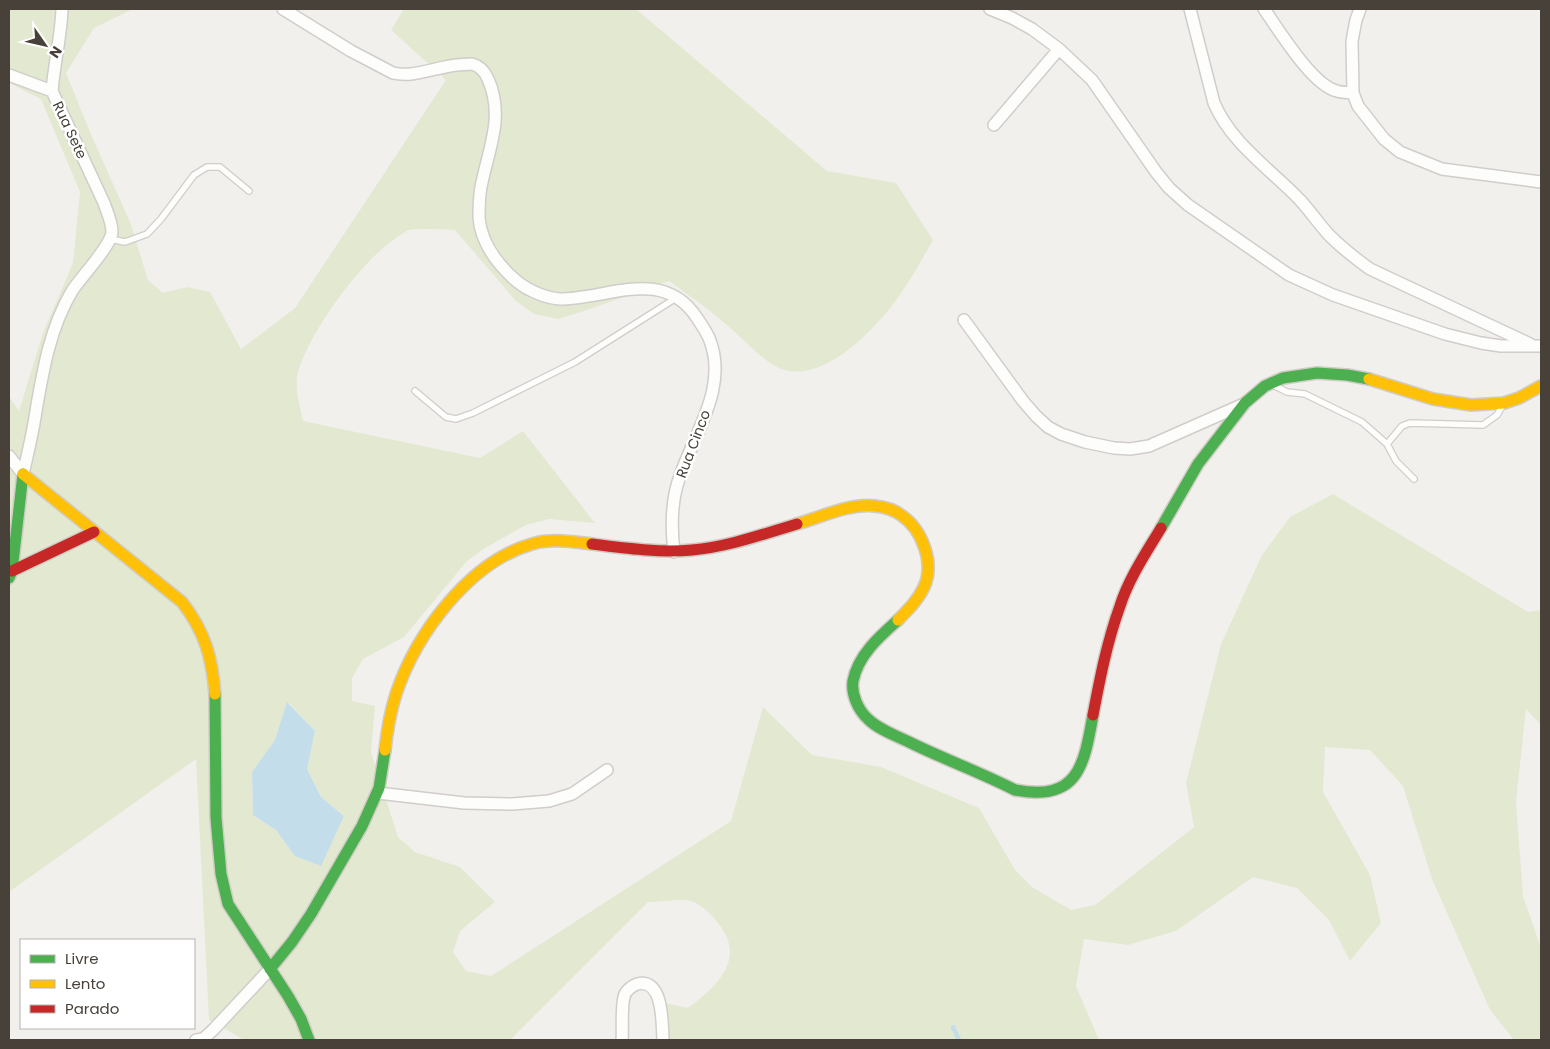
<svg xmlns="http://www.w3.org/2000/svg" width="1550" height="1049" viewBox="0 0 1550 1049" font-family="Poppins,sans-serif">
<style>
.green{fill:#e2e9d0;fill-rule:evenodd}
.water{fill:#c3deea}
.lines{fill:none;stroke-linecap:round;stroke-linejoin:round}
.stream{stroke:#c3deea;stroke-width:4.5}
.lane-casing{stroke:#d0cdca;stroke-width:8}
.street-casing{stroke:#d0cdca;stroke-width:14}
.fast-casing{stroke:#d0ccc5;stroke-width:14}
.slow-casing{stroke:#d0ccc5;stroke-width:14}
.jam-casing{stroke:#d0ccc5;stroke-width:14}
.lane{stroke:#fdfdfc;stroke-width:5.5}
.street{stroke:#fdfdfc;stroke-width:11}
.fast{stroke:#4caf50;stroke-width:11}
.slow{stroke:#ffc107;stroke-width:11}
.jam{stroke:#c62828;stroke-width:11}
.labels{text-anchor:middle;stroke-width:5;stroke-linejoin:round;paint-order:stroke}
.street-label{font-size:14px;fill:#47413a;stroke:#fff}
</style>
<rect width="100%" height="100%" fill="#f2f0ed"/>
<!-- green -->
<path class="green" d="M9,9H133L94,28L66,73L90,132L130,222L148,280L163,293L187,287L210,292L241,349L295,308L446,80L391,30L404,9H636L827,171L896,183L933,240C920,263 907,287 890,308C866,338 814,390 773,365C759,356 742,338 729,327C710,310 690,296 669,281L581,312L558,319L534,314L516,301L455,230C443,230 421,228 409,230C406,231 402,234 399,236C363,258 310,331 298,372C294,387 300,406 303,421L480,458L523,431L595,523L549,519L526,525L485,548L467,561L404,637L363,659L352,678V701L375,706L371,752L398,837L415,852L460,867L495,902L460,931L453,952L466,971L491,976L731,821L763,707L812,755L881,767L979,808L1015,870L1032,887L1071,910L1095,905L1194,827L1186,783L1221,644L1262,555L1290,517L1333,494L1528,612L1541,610V725L1526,709L1516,802L1523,896L1541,948V1040H1514L1490,1010L1432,879L1403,786L1370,750L1325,747L1323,792L1370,875L1381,923L1350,961L1329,920L1297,888L1253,877L1176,931L1128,945L1084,939L1076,986L1099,1040H669L665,1003L688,1008C717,986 747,959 718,923C711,914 702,905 691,901C682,898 659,902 648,902L510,1040H244L209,1020L196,759L9,892V396L19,411L43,333L73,263L80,192L41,99L9,83ZM288,702L315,731L307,769L321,797L344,816L295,856L276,830L253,815L252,772L275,740Z"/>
<!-- water -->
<path class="water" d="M287,702L315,731L307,769L321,797L344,816L321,866L295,856L276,830L253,815L252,772L275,740Z"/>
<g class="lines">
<!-- stream -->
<path class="stream" d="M953,1027L959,1040"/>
<defs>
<path id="lane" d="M110,239L125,242L147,234L161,219L194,175L207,167H220L249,191
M1273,385L1287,392L1305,394L1362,422L1387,444L1396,461L1414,479
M415,391L446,417L456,419L473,413L575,362L676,298
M1387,444L1402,426L1410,423L1483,425L1497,415L1503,405"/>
<path id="street" d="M283,9L351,51L393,73C413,78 436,67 457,65C461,65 467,64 472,64C480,66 485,72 488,79C505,117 488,150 481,187C479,197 479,208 479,218C481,241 495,261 512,277C523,288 543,298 560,299C608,299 663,266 697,318C701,324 706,331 709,338C729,386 695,432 680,476C671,500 671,527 674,552
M990,9L1012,18L1032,29L1059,49L1092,80L1156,172L1169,188L1188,205L1289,275L1333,295L1445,334L1481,343L1501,346H1541
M1190,9L1214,103C1231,143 1270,169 1300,200C1310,211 1319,224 1329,235C1342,248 1356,259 1370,269L1530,344
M1264,9C1279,30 1312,85 1337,91C1342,93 1348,92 1353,93
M1360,9L1356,20L1352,41L1353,93L1358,106L1384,139L1400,152L1442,169L1541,182
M9,75L52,91
M994,125L1059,49
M964,320L1023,401L1036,416L1048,427L1061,434L1085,442L1114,448L1130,449L1149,446L1244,404
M9,456L23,474
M23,474C28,453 33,432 36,411C43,370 50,328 72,291C81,277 111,246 112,232C112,222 107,212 104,203L52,91C54,64 61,37 62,9
M378,793L464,803L512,804L549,801L572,794L607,770
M196,1040L203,1039L213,1030L270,969
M622,1040C623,1028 621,1009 624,997C625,991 632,986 637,984C664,977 662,1025 663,1040"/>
<path id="fast" d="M1161,528L1198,464L1245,403L1265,386L1283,378L1317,373L1347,375L1369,379
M9,578L12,571L23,474
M898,620C880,636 858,655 853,681C851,694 858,710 868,719C878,729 894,735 907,741C943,759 980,772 1015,790C1078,802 1084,766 1093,715
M215,694L216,818L221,874L228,904L288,996L301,1019L309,1040
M270,969L292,942L311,914L362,826L379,788L385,750"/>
<path id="slow" d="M1369,379L1433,399L1471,405L1504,403L1519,398L1541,386
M23,474L182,602C205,632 212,657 215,694
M797,524C822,517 849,503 875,506C884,507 893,509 901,515C922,529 935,563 924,587C918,600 908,610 898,620
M385,750C387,731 390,713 396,694C416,634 469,562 532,544C551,538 573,542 592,544"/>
<path id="jam" d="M592,544C625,548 659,553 692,550C728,547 763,534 797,524
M12,571L94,532
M1093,715C1100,678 1107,642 1120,606C1129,578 1146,553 1161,528"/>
</defs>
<!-- lane casing -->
<use href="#lane" class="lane-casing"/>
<!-- street casing -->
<use href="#street" class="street-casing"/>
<!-- fast casing -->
<use href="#fast" class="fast-casing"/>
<!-- slow casing -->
<use href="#slow" class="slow-casing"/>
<!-- jam casing -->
<use href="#jam" class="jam-casing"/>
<!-- lane -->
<use href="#lane" class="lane"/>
<!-- street -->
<use href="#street" class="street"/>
<!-- fast -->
<use href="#fast" class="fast"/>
<!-- slow -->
<use href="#slow" class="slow"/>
<!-- jam -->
<use href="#jam" class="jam"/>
</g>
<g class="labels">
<!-- street labels -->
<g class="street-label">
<text transform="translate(70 130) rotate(65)" y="5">Rua Sete</text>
<text transform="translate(693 444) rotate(-69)" y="5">Rua Cinco</text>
</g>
</g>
<!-- border -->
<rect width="1550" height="1049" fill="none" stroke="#47413a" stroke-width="20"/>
<!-- legend -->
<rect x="20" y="939" width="175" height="90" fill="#ffffff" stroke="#b5b3b0"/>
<rect x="30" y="955" width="25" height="8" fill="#4caf50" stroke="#b5b3b0"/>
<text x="65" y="964" font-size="15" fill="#47413a">Livre</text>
<rect x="30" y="980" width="25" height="8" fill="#ffc107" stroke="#b5b3b0"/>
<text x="65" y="989" font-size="15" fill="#47413a">Lento</text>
<rect x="30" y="1005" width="25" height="8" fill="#c62828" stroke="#b5b3b0"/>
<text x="65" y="1014" font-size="15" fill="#47413a">Parado</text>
<!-- north arrow -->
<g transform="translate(45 45) rotate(124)" stroke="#ffffff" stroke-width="4" paint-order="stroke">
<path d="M0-4L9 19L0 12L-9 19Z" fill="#47413a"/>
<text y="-8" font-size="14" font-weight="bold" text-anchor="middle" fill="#47413a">N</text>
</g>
</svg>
